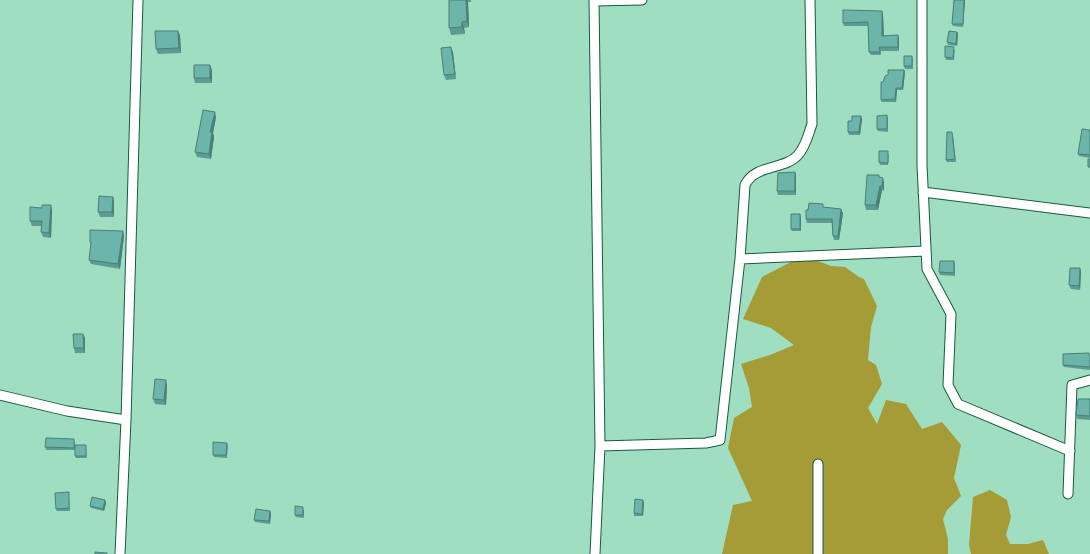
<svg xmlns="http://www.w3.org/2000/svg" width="1090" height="554" viewBox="0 0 1090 554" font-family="Rubik,sans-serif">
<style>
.forest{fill:#a59b37}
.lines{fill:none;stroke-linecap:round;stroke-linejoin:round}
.minor-casing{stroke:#195941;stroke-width:11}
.minor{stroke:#fff;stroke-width:9}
.wall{fill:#5c9c92}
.shaded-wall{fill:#4b7f77}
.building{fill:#6bb5aa;stroke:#4b7f77}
</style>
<rect width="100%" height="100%" fill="#9fdec0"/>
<!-- forest -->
<path class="forest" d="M813,259L831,266L845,267L859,277L864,279L877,306L871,327L868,360L876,365L882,384L868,408L877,424L886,400L906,404L922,429L942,422L961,445L954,478L961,496L947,510L943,519L948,539V554H722L733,505L752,501L728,448L734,418L752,407L749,388L741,364L770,355L794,345L771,328L743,319L762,277L791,262Z
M990,490L1007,500L1011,517L1006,535L1010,544H1028L1043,540L1049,554H971L969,544L973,497Z"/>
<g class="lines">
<defs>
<path id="minor" d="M594,0L600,446L595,554
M922,0V165L927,269L951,314L948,385L958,404L1070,451
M594,1L642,0
M923,192L1090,213
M740,259L745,185C755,164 785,170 798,155C806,146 808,135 812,124L810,0
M0,395L67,411L126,420
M600,446L706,443L720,440L740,259L926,251
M818,464V554
M1068,494L1072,385L1090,380
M120,554L126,420L138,0"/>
</defs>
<!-- minor casing -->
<use href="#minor" class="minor-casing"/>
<!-- minor -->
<use href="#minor" class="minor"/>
</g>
<!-- wall -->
<path class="wall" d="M449,0H471V2H468L469,27L464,28L465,34L451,35L449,28Z
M954,0H965L963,27L953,26L952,24Z
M882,11L883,15L884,36L898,35L899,39V51H881V55H871L869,52L868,26H844L843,23Z
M957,32L958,34L957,46L948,45L947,42Z
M180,35L181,53L158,54L156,49Z
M955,49L954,60H946L945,57Z
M453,52L456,79L446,80L444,75Z
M912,56L913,59V69H905L904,66Z
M212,70V83H195L194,78Z
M904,70L905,72L903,90H897L896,102H882L881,100L883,82L888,75Z
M887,115L888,118V132L878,131L877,129Z
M216,117L213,133L214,137L211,159L197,157L195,152Z
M862,119L860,135H849L848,132Z
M1090,130V158L1079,156L1078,154Z
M953,135L956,162H947L946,160Z
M889,154L888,165H880L879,162Z
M795,172L796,176V195H778L777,191Z
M880,177L884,182V191L882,190L878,210H866L865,205Z
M113,197L114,201V217H100L98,212Z
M824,207L843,213L839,240H834L833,236L832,223H807L806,219Z
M52,210L51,238L43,237L41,232V226H32L30,221Z
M801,217V231H792L791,229Z
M123,231L124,236L120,269L91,264L89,260L91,244L90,242Z
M954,261L955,263V276L940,275L939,272Z
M1080,268L1081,272L1080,290L1071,289L1069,285Z
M83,334L85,338V353H75L74,348Z
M1089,355H1090V370L1064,367L1063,365Z
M167,385L166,405L155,404L153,399Z
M1090,399V420L1077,419L1076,415Z
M75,441V450H46L45,447Z
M227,443L228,446L227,458L214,457L213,455Z
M86,447L87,458H76L75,456Z
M69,492V495L70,511H57L56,509Z
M105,500L106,503L104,511L91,508L90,506Z
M644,503L643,516H634V513Z
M304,509V518L296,517L295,515Z
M270,511L271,514L270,524L255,522L254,520Z"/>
<!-- shaded-wall -->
<path class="shaded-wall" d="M466,0H468V2L469,27L467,21Z
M964,0H965L963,27V24Z
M882,11L883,15L884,39L882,36Z
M462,22L464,28L465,34L462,27Z
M178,31L180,35L181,53L179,48Z
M957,32L958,34L957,46L956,44Z
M898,35L899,39V51L898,47Z
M451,47L453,52L456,79L455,74Z
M210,65L212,70V83L210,78Z
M904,70L905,72L903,90L902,88Z
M896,88L897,90L896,102L895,99Z
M215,112L216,117L213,133L214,137L211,159L209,154L210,132Z
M861,116L862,119L860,135L859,132Z
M795,172L796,176V195L795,191Z
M883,178L884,182V191L882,186Z
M880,186L882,190L878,210L876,205Z
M113,197L114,201V217L112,212Z
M51,205L52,210L51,238L49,233Z
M841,209L843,213L839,240L838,236Z
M800,214L801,217V231L800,229Z
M123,231L124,236L120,269L118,264Z
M1080,268L1081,272L1080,290L1079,286Z
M83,334L85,338V353L84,348Z
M166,380L167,385L166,405L164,400Z
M105,500L106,503L104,511L103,509Z
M643,500L644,503L643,516L642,514Z
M270,511L271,514L270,524L269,521Z"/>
<!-- building -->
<path class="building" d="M449,0H466L467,21L462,22V27L449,28Z
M954,0H964L963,24H952Z
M843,10L882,11V36L898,35V47H879L880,52H869L868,22L843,23Z
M155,31H178L179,48L156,49Z
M949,31L957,32L956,44L947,42Z
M945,46L954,47L953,58L945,57Z
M451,47L455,74L444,75L441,48Z
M904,56H912V66H904Z
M194,65H210V78H194Z
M888,70H904L902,88H896L895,99L881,100V82H883L885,76L888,75Z
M203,110L215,112L210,132H212L209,154L195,152Z
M887,115V129H877V116Z
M852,116H861L859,132H848V121H852Z
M1082,129L1090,130V155L1078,154Z
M947,132H952L955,159L946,160Z
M879,151H888V163L879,162Z
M1088,159H1090V167H1088Z
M795,172V191H777L778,173Z
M867,175H879V177L883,178L882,186H880L876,205H865Z
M99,196L113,197L112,212H98Z
M809,203L823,204V207L841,209L838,236H833L832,219H806V210H808Z
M42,205H51L49,233L41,232L42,221H30V207L42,208Z
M791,214H800V229H791Z
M90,230L123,231L118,264L89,260L91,242H90Z
M940,261H954V273L939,272Z
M1070,268H1080L1079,286L1069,285Z
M73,334H83L84,348H74Z
M1089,353V355H1090V367L1063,365V354Z
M155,379L166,380L164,400L153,399Z
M1078,399H1090V416L1076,415Z
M46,438L74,439V448L45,447Z
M213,442L227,443L226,455H213Z
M75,445H86V456H75Z
M69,492V508L56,509L55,493Z
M92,497L105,500L103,509L90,506Z
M635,499L643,500L642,514L634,513Z
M295,506L303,507V515H295Z
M256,509L270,511L269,521L254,520Z
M95,552L107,553V554H95Z"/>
</svg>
